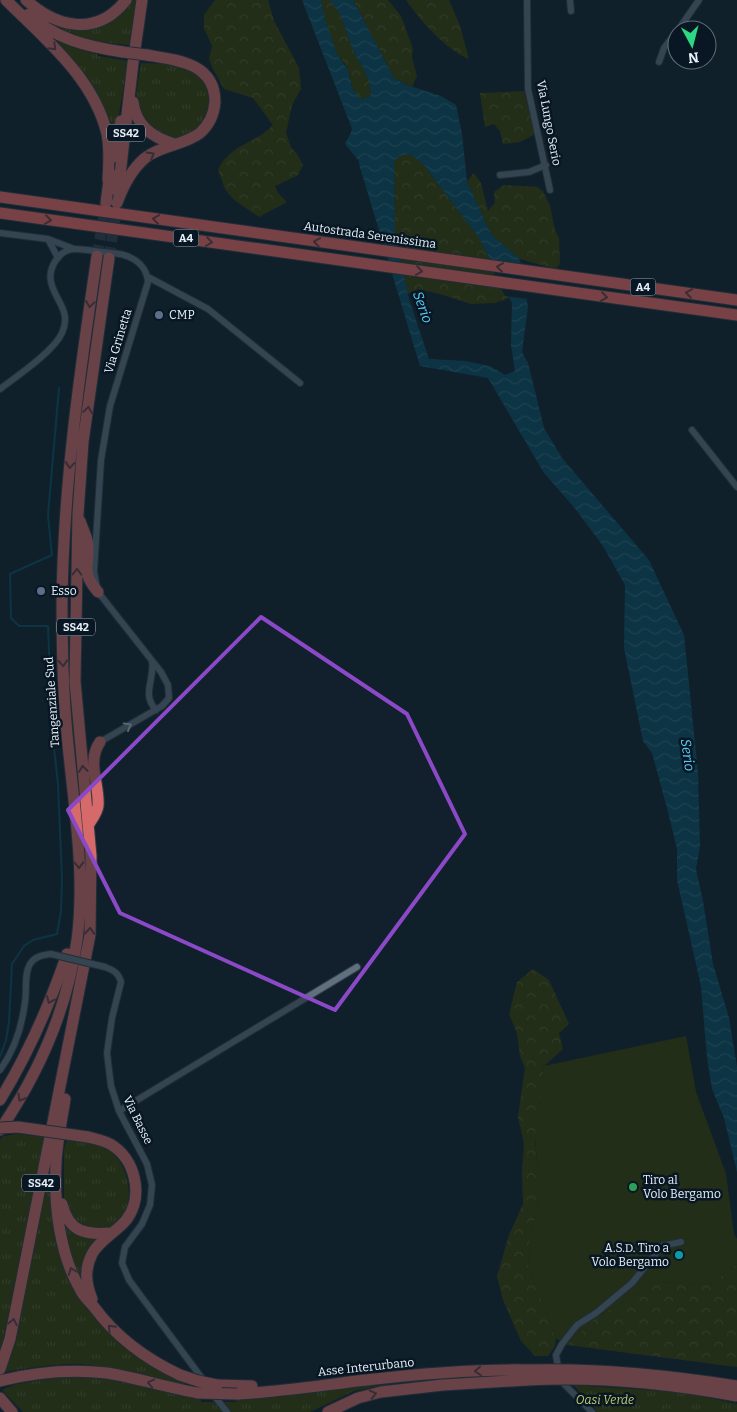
<svg xmlns="http://www.w3.org/2000/svg" width="737" height="1412" viewBox="0 0 737 1412" font-family="Bitter,serif">
<style>
.grass{fill:url(#grass-tufts)}
.forest{fill:url(#forest-crowns)}
.pitch{fill:#393f01}
.water{fill:url(#water-waves);fill-rule:evenodd}
.pier{fill:#11202c}
.lines{fill:none;stroke-linecap:round;stroke-linejoin:round}
.stream{stroke:#084d62;stroke-width:2}
.trunk-tunnel{stroke:#313f4b;stroke-width:11;stroke-dasharray:11 5.5;stroke-linecap:butt}
.minor-casing{stroke:#333d46;stroke-width:8}
.trunk-casing{stroke:#333d46;stroke-width:13}
.motorway-casing{stroke:#333d46;stroke-width:13}
.minor{stroke:#5f707f;stroke-width:6}
.trunk{stroke:#d66a6b;stroke-width:11}
.motorway{stroke:#f36966;stroke-width:11}
.minor-bridge-casing{stroke:#333d46;stroke-width:8;stroke-linecap:butt}
.trunk-bridge-casing{stroke:#333d46;stroke-width:13;stroke-linecap:butt}
.minor-bridge{stroke:#5f707f;stroke-width:6}
.trunk-bridge{stroke:#d66a6b;stroke-width:11}
.oneway{stroke:#653c43}
.oneway2{stroke:#723c41}
.oneway3{stroke:#b0bdc8}
.marked{fill:none;stroke:#8b49c8;stroke-width:4;stroke-linejoin:round}
.service-dot{fill:#5c6f8a;stroke:#081723;stroke-width:2}
.leisure-dot{fill:#2e9e5b;stroke:#081723;stroke-width:2}
.culture-dot{fill:#0f9aa8;stroke:#081723;stroke-width:2}
.labels{text-anchor:middle;stroke-width:5;stroke-linejoin:round;paint-order:stroke}
.shield{fill:#081723;stroke:#a3afb8;stroke-width:1}
.shield-label{font-size:11px;font-weight:bold;fill:#e6f0f8}
.street-label{font-size:12px;fill:#e6f0f8;stroke:#081723}
.poi-label{font-size:12px;fill:#e6f0f8;stroke:#081723;text-anchor:start}
.park-label{font-size:12px;font-style:italic;fill:#becc6f;stroke:#081723}
.water-label{font-size:14px;font-style:italic;fill:#5bcff9;stroke:#081723}
</style>
<defs>
<pattern id="grass-tufts" width="24" height="20" patternUnits="userSpaceOnUse" patternTransform="scale(1.25)"><rect width="24" height="20" fill="#393f01"/><path d="M3 7l-1-3M5 7V3M7 7l1-3M15 17l-1-3M17 17v-4M19 17l1-3" fill="none" stroke="#565b27"/></pattern>
<pattern id="forest-crowns" width="20" height="18" patternUnits="userSpaceOnUse" patternTransform="scale(1.25)"><rect width="20" height="18" fill="#393f01"/><path d="M2 6a3 3 0 1 1 6 0M12 15a3 3 0 1 1 6 0" fill="none" stroke="#565b27"/></pattern>
<pattern id="water-waves" width="16" height="10" patternUnits="userSpaceOnUse" patternTransform="scale(1.25)"><rect width="16" height="10" fill="#084d62"/><path d="M0 5q4-4 8 0t8 0" fill="none" stroke="#2c6779"/></pattern>
</defs>
<rect width="100%" height="100%" fill="#11202c"/>
<!-- grass -->
<path class="grass" d="M130,0H137L130,45L100,42L99,43C80,38 63,32 47,21L75,29Z
M48,35L72,47L97,54L98,56L128,61L114,143L111,132Z
M141,63C159,64 183,63 198,74C224,94 205,137 176,138C167,139 157,133 150,130L136,104V95Z
M17,1134L44,1137L18,1276L0,1352V1140L3,1136Z
M67,1140C83,1142 98,1143 111,1152C133,1168 138,1221 107,1230C99,1232 88,1228 80,1227L64,1203V1149Z
M48,1172L53,1173L51,1191L81,1300L105,1329L127,1349L157,1369L185,1382L183,1387C149,1378 112,1365 77,1364C52,1364 28,1368 4,1372L12,1352L26,1288Z
M65,1222L101,1239L85,1279L79,1282L62,1224Z
M69,1376C114,1377 157,1388 201,1397V1402H236L237,1399L400,1382L354,1391L310,1412H23L2,1390L16,1384Z
M573,1385L682,1392L737,1404V1412H597L592,1404Z"/>
<!-- forest -->
<path class="forest" d="M215,0H268L274,21L299,68L301,89L292,105L286,133L291,147L297,154L303,165L298,175L275,186L278,193L287,202L259,217L233,199L225,189L218,170C220,166 223,160 227,157C240,143 258,141 273,125L253,98L224,89L213,69L209,59L212,46L204,28V15Z
M321,0H330C343,14 346,33 353,50C359,63 374,81 370,97L360,99C351,91 352,81 348,70C346,64 340,59 337,53C329,37 324,18 321,0Z
M353,0H388L401,16L413,49L412,58L417,76L412,87L394,78Z
M406,0H449L460,26L469,59C445,49 421,21 406,0Z
M524,91L535,134L520,142L503,144L500,131L494,124L485,127L480,93Z
M410,154L423,164L479,238L509,298L495,303L471,304L440,294L418,289L408,294L395,231L394,161L400,156Z
M474,173L481,183L488,211L495,203L494,192L504,185L537,187L543,191L550,206L555,230L559,238L560,264L555,269L520,259L491,234L467,181Z
M533,969L549,980L569,1024L559,1033L563,1049L544,1066L535,1141L538,1172V1201L530,1239L528,1264L556,1338L555,1346L548,1356H535L521,1341L503,1300L497,1276L509,1235L523,1204L522,1172L524,1143L518,1117L525,1068L520,1056L517,1033L509,1014L517,982Z
M737,1264V1367L567,1345L595,1318L633,1296L661,1282L710,1284Z"/>
<!-- pitch -->
<path class="pitch" d="M686,1036L696,1092L726,1174L734,1234L737,1239V1264L710,1284L661,1282L633,1296L595,1318L567,1345L556,1338L528,1264L530,1239L538,1201V1171L535,1137L544,1066Z"/>
<!-- water -->
<path class="water" d="M302,0H321L325,19L337,54L348,70L352,87L360,99L370,97C374,82 359,63 353,50C346,33 343,14 330,0H353L394,78L407,85L441,96L456,105L462,134L467,181L491,234L520,259L528,307L522,352L528,363L544,428L562,458L649,560L684,635L698,773L700,846L696,869L703,901L713,964L729,1018L737,1067V1172L724,1118L712,1089L707,1058L701,986L677,880V849L668,812L652,753L643,741L624,648L625,585L603,546L573,506L544,473L488,378L420,366L359,164V161L345,144L352,130L351,126ZM410,154L423,164L479,238L512,303L511,345L515,371L505,375L490,366L465,361L429,359L409,299L395,231L394,161L400,156Z"/>
<!-- pier -->
<path class="pier" d="M487,259L523,264L529,299L505,296Z"/>
<g class="lines">
<!-- stream -->
<path class="stream" d="M0,1057L6,1040L9,1022L12,964L24,946L33,940L57,934L61,911L62,879L58,784L52,729L48,626H19L11,618L10,574L52,555L48,515L59,388"/>
<!-- trunk-tunnel -->
<path class="trunk-tunnel" d="M97,256L106,203
M109,258L117,205"/>
<defs>
<path id="minor" d="M527,0L528,89L550,190
M570,0L571,11
M678,30L699,0
M659,62L664,48L677,31
M500,175L529,172L546,165
M0,233L48,239
M58,258L48,239L74,249
M148,277L208,309L300,383
M0,389C17,376 54,351 62,333C72,311 55,301 51,282C48,268 59,249 75,249C84,249 93,251 102,252C109,253 117,253 124,255C137,259 147,268 148,282L110,406L101,460L94,572L98,592L161,672L168,685L169,698L162,706L100,742
M692,430L737,487
M152,661C155,680 141,694 156,710
M105,967C113,970 119,973 121,982L112,1018L107,1053L111,1086L119,1111L147,1164L152,1185L150,1205L142,1224L125,1247L122,1263L129,1280L204,1381
M0,1070C14,1051 22,1026 25,1002C27,989 24,974 30,964C35,956 43,955 51,954
M119,1111L357,967
M212,1393L227,1412
M592,1412L560,1380L556,1355L562,1344L577,1325L596,1313L632,1283L662,1246L681,1242"/>
<path id="trunk" d="M6,0C45,39 94,78 107,134C110,149 109,165 108,180
M26,0C57,28 97,37 126,0
M29,14C54,39 89,47 123,52
M133,102C136,126 152,137 174,144
M113,157L121,121
M118,192L133,63L142,0
M106,203L110,173
M117,203C123,186 131,170 145,158C161,145 185,145 200,133C209,125 214,114 215,102C215,63 177,60 147,55
M80,521C82,527 85,533 87,540C92,563 78,569 98,592
M89,824C92,819 97,813 98,806C100,785 86,762 100,742
M65,1099C62,1120 57,1141 56,1163C54,1204 59,1253 80,1289C83,1296 89,1301 94,1307C116,1337 146,1359 180,1375
M0,1100C28,1054 50,1004 67,954
M0,1130C39,1073 67,1009 77,940C86,872 73,802 67,734C63,691 62,648 62,604C63,487 80,371 97,256
M88,1137C95,1139 103,1140 110,1144C135,1158 144,1195 127,1219C117,1232 100,1239 92,1254C84,1270 86,1284 92,1299
M62,1204C69,1232 85,1235 111,1233
M0,1369L10,1339L90,935L91,856L75,681L78,514L83,442L109,258
M0,1381C35,1372 71,1369 107,1373C138,1378 168,1388 198,1393
M217,1385L252,1386
M237,1394C280,1392 323,1385 366,1380C417,1374 475,1369 527,1370
M0,1398L12,1412
M328,1412L358,1398L381,1392L443,1385L527,1380"/>
<path id="motorway" d="M0,197L737,300
M0,213L737,315"/>
</defs>
<!-- minor casing -->
<use href="#minor" class="minor-casing"/>
<!-- trunk casing -->
<use href="#trunk" class="trunk-casing"/>
<!-- motorway casing -->
<use href="#motorway" class="motorway-casing"/>
<!-- minor -->
<use href="#minor" class="minor"/>
<!-- trunk -->
<use href="#trunk" class="trunk"/>
<!-- motorway -->
<use href="#motorway" class="motorway"/>
<defs>
<path id="minor-bridge" d="M51,954L105,967"/>
<path id="trunk-bridge" d="M123,52L147,55
M0,1128L18,1127L88,1137
M527,1370C598,1368 667,1375 737,1386
M180,1375L198,1381L217,1385
M527,1380C598,1376 667,1383 737,1396
M198,1393L237,1394"/>
</defs>
<!-- minor-bridge casing -->
<use href="#minor-bridge" class="minor-bridge-casing"/>
<!-- trunk-bridge casing -->
<use href="#trunk-bridge" class="trunk-bridge-casing"/>
<!-- minor-bridge -->
<use href="#minor-bridge" class="minor-bridge"/>
<!-- trunk-bridge -->
<use href="#trunk-bridge" class="trunk-bridge"/>
</g>
<!-- one-way arrows -->
<defs><path id="oneway-chevron" d="M-2-3.5L2.5 0L-2 3.5" fill="none" stroke-width="1.6" stroke-linecap="round" stroke-linejoin="round" transform="scale(1.25)"/></defs>
<g class="oneway">
<use href="#oneway-chevron" transform="translate(53 47) rotate(45)"/>
<use href="#oneway-chevron" transform="translate(151 155) rotate(-31)"/>
<use href="#oneway-chevron" transform="translate(90 304) rotate(98)"/>
<use href="#oneway-chevron" transform="translate(88 410) rotate(-82)"/>
<use href="#oneway-chevron" transform="translate(70 465) rotate(95)"/>
<use href="#oneway-chevron" transform="translate(77 572) rotate(-89)"/>
<use href="#oneway-chevron" transform="translate(63 663) rotate(87)"/>
<use href="#oneway-chevron" transform="translate(83 769) rotate(-96)"/>
<use href="#oneway-chevron" transform="translate(79 865) rotate(89)"/>
<use href="#oneway-chevron" transform="translate(90 931) rotate(-86)"/>
<use href="#oneway-chevron" transform="translate(50 1000) rotate(114)"/>
<use href="#oneway-chevron" transform="translate(21 1098) rotate(120)"/>
<use href="#oneway-chevron" transform="translate(72 1271) rotate(-111)"/>
<use href="#oneway-chevron" transform="translate(13 1322) rotate(-79)"/>
<use href="#oneway-chevron" transform="translate(111 1328) rotate(-134)"/>
<use href="#oneway-chevron" transform="translate(478 1371) rotate(176)"/>
<use href="#oneway-chevron" transform="translate(151 1383) rotate(-167)"/>
<use href="#oneway-chevron" transform="translate(373 1394) rotate(-13)"/>
</g>
<g class="oneway2">
<use href="#oneway-chevron" transform="translate(156 219) rotate(-172)"/>
<use href="#oneway-chevron" transform="translate(48 220) rotate(8)"/>
<use href="#oneway-chevron" transform="translate(209 242) rotate(8)"/>
<use href="#oneway-chevron" transform="translate(317 242) rotate(-172)"/>
<use href="#oneway-chevron" transform="translate(500 267) rotate(-172)"/>
<use href="#oneway-chevron" transform="translate(419 271) rotate(8)"/>
<use href="#oneway-chevron" transform="translate(689 293) rotate(-172)"/>
<use href="#oneway-chevron" transform="translate(604 297) rotate(8)"/>
</g>
<use class="oneway3" href="#oneway-chevron" transform="translate(128 726) rotate(-29)"/>
<!-- marked area -->
<path d="M0 0H737V1412H0ZM261,617L407,714L465,834L335,1010L120,913L68,810Z" fill="#11202c" fill-opacity=".55" fill-rule="evenodd"/>
<path class="marked" d="M261,617L407,714L465,834L335,1010L120,913L68,810Z"/>
<!-- markers -->
<g class="service-dot">
<circle cx="159" cy="315" r="5"/>
<circle cx="41" cy="591" r="5"/>
</g>
<circle class="leisure-dot" cx="633" cy="1187" r="5"/>
<circle class="culture-dot" cx="679" cy="1255" r="5"/>
<g class="labels">
<!-- shield labels -->
<g class="shield">
<rect x="107" y="124.5" width="38" height="17" rx="4"/>
<rect x="173.5" y="229.5" width="25" height="17" rx="4"/>
<rect x="630.5" y="278.5" width="25" height="17" rx="4"/>
<rect x="57" y="618.5" width="38" height="17" rx="4"/>
<rect x="22" y="1174.5" width="38" height="17" rx="4"/>
</g>
<g class="shield-label">
<text x="126" y="137">SS42</text>
<text x="186" y="242">A4</text>
<text x="643" y="291">A4</text>
<text x="76" y="631">SS42</text>
<text x="41" y="1187">SS42</text>
</g>
<!-- street labels -->
<g class="street-label">
<text transform="translate(549 123) rotate(79)" y="4">Via Lungo Serio</text>
<text transform="translate(370 235) rotate(8)" y="4">Autostrada Serenissima</text>
<text transform="translate(118 341) rotate(-73)" y="4">Via Grinetta</text>
<text transform="translate(52 702) rotate(-94)" y="4">Tangenziale Sud</text>
<text transform="translate(138 1120) rotate(64)" y="4">Via Basse</text>
<text transform="translate(366 1367) rotate(-6)" y="4">Asse Interurbano</text>
</g>
<!-- poi labels -->
<g class="poi-label">
<text x="169" y="319">CMP</text>
<text x="51" y="595">Esso</text>
<text x="643" y="1184">Tiro al<tspan x="643" dy="14">Volo Bergamo</tspan></text>
<text x="669" y="1252" text-anchor="end">A.S.D. Tiro a<tspan x="669" dy="14">Volo Bergamo</tspan></text>
</g>
<!-- park labels -->
<g class="park-label">
<text x="605" y="1404">Oasi Verde</text>
</g>
<!-- water labels -->
<g class="water-label">
<text transform="translate(423 307) rotate(70)" y="5">Serio</text>
<text transform="translate(688 755) rotate(82)" y="5">Serio</text>
</g>
</g>
<!-- north arrow -->
<g transform="translate(692 45) rotate(173)"><circle r="24" fill="#081723" stroke="#616e78"/>
<path d="M0-4L9 19L0 12L-9 19Z" fill="#2bd884"/>
<text y="-8" font-size="14" font-weight="bold" text-anchor="middle" fill="#e6f0f8">N</text>
</g>
</svg>
